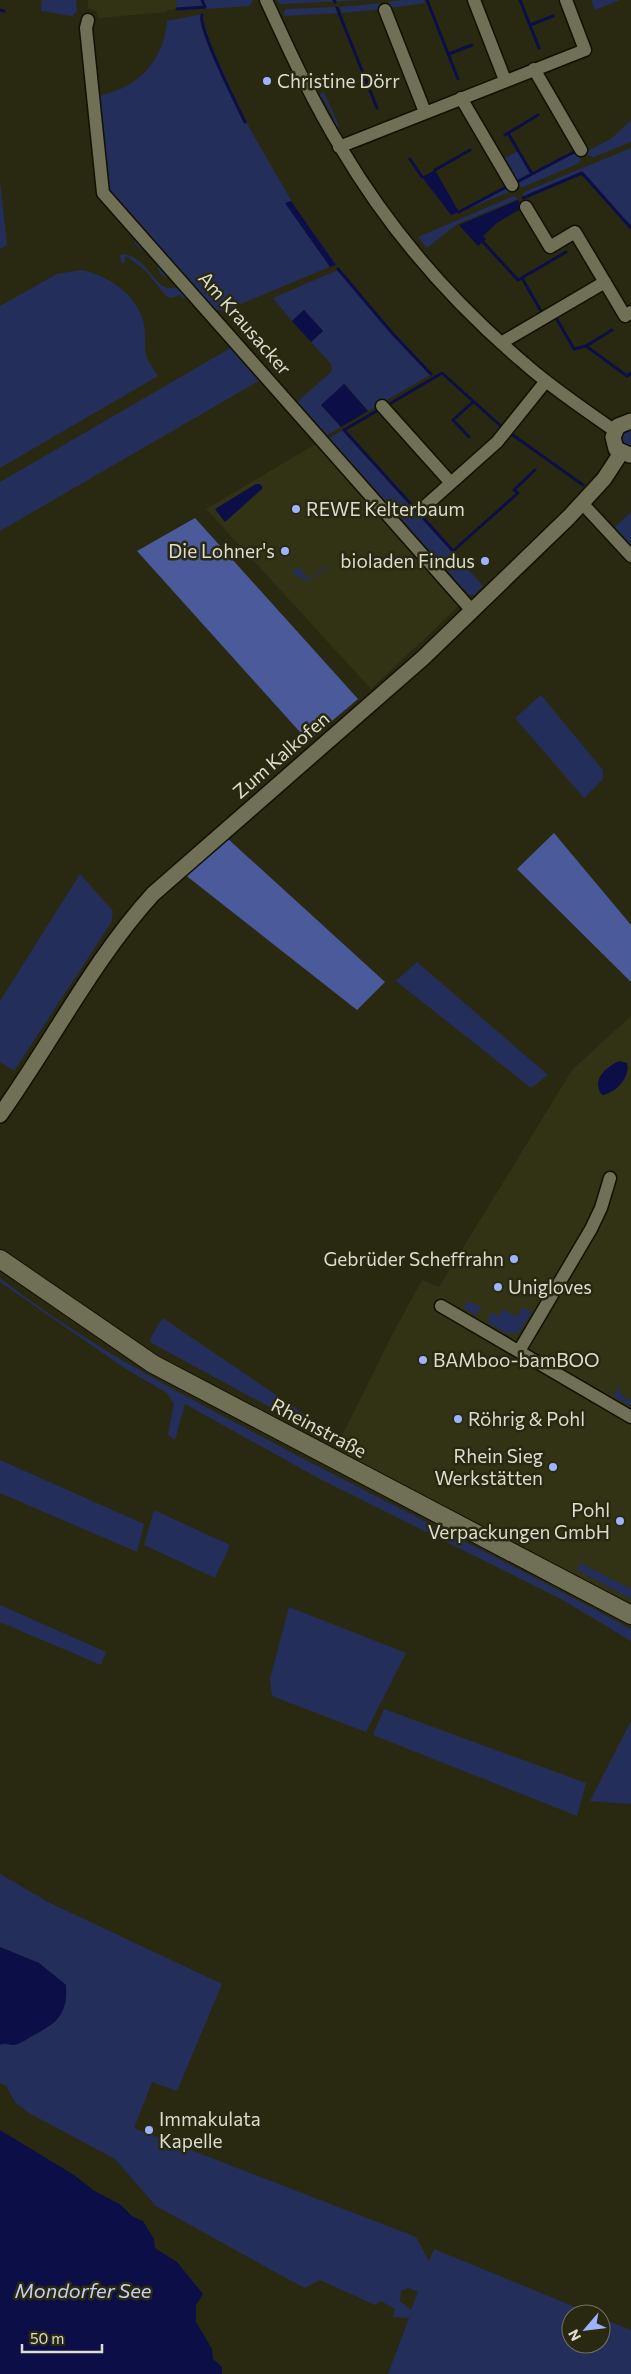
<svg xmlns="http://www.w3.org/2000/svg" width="631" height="2374" viewBox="0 0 631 2374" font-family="Commissioner,sans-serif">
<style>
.built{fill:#323214}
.green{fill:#242e5a;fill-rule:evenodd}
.forest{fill:#4b5a9b}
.water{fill:#0c0e48}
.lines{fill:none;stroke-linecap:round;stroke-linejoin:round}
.stream{stroke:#0c0e48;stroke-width:3}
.minor-casing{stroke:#121100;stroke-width:15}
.tertiary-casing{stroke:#121100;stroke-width:18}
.secondary-casing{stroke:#121100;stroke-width:20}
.minor{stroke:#6f7056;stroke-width:12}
.tertiary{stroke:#6f7056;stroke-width:15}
.secondary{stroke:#6f7056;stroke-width:18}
.poi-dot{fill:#9fb3fd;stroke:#292912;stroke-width:2}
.labels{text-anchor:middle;stroke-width:5;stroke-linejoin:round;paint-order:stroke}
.poi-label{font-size:19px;fill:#dcddcf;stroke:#292912;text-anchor:start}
.street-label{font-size:19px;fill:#dcddcf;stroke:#292912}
.water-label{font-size:20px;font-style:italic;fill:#c5d0f6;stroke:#292912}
</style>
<rect width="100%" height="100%" fill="#292912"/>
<!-- built -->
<path class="built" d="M88,0H176L177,9L167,10V12L99,18L96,11L88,8Z
M319,442L460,605L371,689L206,509Z
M631,1016V1603L498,1536L335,1450L392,1335L422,1280L439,1287L572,1070Z"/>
<!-- green -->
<path class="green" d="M42,0H76L77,12L72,16L41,11Z
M176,0H252V2L249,6L206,9L205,6L177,8Z
M277,0H365L284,4H279Z
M401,0H424L425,3L388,8L387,6L389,2Z
M591,0H620L595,10Z
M380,3L383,9L342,13L340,7Z
M336,7L339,13L285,16L283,13L286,9Z
M202,14L200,20L245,122H246L296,209L336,264L224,311L214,309L105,188L96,96C136,90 164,62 167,21Z
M324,92L339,126L335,128L331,121L334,119L322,97L319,98L318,96Z
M631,120V142L594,157L588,156L586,152L612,138Z
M631,148V227L582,172L523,197L524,192Z
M577,150L581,157L580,162L577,164L523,187H517L515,184Z
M518,151L531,173L514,182L501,160Z
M0,181L7,245L0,249Z
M508,187L509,192L460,212Z
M514,196L518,199L457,224L427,248L418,237Z
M135,238L171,276L168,278L161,275L153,258L135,244Z
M123,254C145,256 153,284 167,288C171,289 176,287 179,287L190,300L189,301L180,295L171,298L166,296L146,271L126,256L124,264L121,262L120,256Z
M82,270C110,277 137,294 144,324C146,334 144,346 146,355C148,362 154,370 158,376L0,468V306L57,274Z
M338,270L379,320L430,375L368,411L345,384L321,405L341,427L327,435L297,402L332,371L331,364L311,342L323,331L304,310L292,321L273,298Z
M234,346L262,379L0,531V482Z
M343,430L483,586L474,595H469L329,438Z
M631,430V447L625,445L622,439L623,434Z
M631,512V544L630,545L614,528Z
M326,566L330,571L326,568L309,582L292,573L298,567L310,580Z
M541,695L603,770V779L584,798L515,718Z
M80,874L113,911L111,923L14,1071L0,1062V1001Z
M417,962L548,1075L531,1088L396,981Z
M0,1278C78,1339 168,1387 255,1433C380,1500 507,1561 631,1629V1641L561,1599L320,1479L185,1404L175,1440L168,1435L174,1404L167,1393L126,1369L0,1282Z
M468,1301L482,1308L475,1315L463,1308Z
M523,1307L532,1312L519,1332C507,1337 499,1329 488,1323L491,1312L499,1316L503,1309L517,1317Z
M163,1318L335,1435L330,1440L150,1342L151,1337Z
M620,1386H622L618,1392L631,1401V1406L613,1396Z
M0,1460L144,1524L137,1552L0,1493Z
M154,1510L230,1545L215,1578L144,1545Z
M581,1563L631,1589V1599L577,1570Z
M0,1605L106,1652L101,1665L0,1622Z
M289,1607L406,1653L366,1732L272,1696L270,1679Z
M384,1709L586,1783L577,1816L373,1735Z
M631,1721V1804L590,1801Z
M0,1874L50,1903L222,1984L177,2091L152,2082L134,2128L416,2237L429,2261L434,2249L592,2314H571V2344H601V2318L631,2330V2374H388L409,2318L393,2317L395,2309L381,2301L375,2305L320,2280L305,2288L286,2278L156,2206L115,2159L29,2113L16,2103L8,2090L7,2086L0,2083V2045L66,2003V1985L39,1963L0,1947ZM408,2288L418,2292L411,2310L400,2301L401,2291Z"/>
<!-- forest -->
<path class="forest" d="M195,518L358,699L308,741L137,551Z
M554,833L631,925V982L517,869Z
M227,838L385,982L357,1010L184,874Z"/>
<!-- water -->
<path class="water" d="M435,170L459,212L451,215L422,177Z
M518,200L522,208L497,223L483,236L486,239L478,246L459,225Z
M291,201L336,265L330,267L285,203Z
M304,310L323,331L311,342L292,321Z
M344,384L368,411L341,427L321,405Z
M256,484H260L263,488L225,522L215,509Z
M619,1061L627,1063C631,1077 615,1094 602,1095C591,1080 605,1068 619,1061Z
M0,1947L39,1963L66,1985C68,2014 57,2024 32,2036C27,2039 21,2043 15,2045C8,2046 7,2042 0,2045Z
M0,2130L74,2175L93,2190L121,2205L132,2216L143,2221L154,2239L155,2248L177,2262L203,2294L196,2305V2322L212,2349L213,2359L222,2367V2374H0Z"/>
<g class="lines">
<!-- stream -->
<path class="stream" d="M334,0L335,2
M427,0L458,79
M520,0L539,48
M337,8L377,108
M177,9L205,7L202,0
M0,10L4,11
M202,15C198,29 237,105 245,122
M530,25L553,16
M449,54L472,45
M368,86L391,77
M508,133L532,174
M505,135L538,115
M410,159L422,177
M435,170L470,150
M515,183L574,152
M523,198L582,173L631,228
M459,212L508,186
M483,242L518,280L566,252
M338,269L393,334L431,374
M522,278L542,313
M555,316L574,349L586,346L612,330
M586,346L627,376L631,373
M386,406L442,373L503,428
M380,409L344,430L453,551L518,493L514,490L535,470
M510,433L583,485
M469,437L453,420L473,402"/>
<defs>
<path id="minor" d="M266,0C289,50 312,101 341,148C389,229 452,302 524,363C552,388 584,409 615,431
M474,0L505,80
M385,10L425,112
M88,20L86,28L103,193L467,605L474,610
M534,69L581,150
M461,98L512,185
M339,147L585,50L566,0
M526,207L550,247L575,232L625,316L631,312
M501,343L605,282
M382,406L451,483
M582,503L631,556
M423,508L497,442L546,381
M441,1306L631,1417
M519,1351L591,1229L601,1208L610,1178"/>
<path id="tertiary" d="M630,455L616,449L613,437L618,426L631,421
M0,1115C52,1042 93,960 153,894L423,658L569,517L604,479L621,453"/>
<path id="secondary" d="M0,1259L153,1364L631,1615"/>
</defs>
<!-- minor casing -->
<use href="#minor" class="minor-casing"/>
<!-- tertiary casing -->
<use href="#tertiary" class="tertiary-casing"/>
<!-- secondary casing -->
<use href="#secondary" class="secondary-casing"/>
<!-- minor -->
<use href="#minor" class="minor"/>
<!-- tertiary -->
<use href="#tertiary" class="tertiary"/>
<!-- secondary -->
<use href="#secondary" class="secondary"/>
</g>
<!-- markers -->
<g class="poi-dot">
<circle cx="267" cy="81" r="5"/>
<circle cx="296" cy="509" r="5"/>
<circle cx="285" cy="551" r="5"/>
<circle cx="485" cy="561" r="5"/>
<circle cx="514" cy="1259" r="5"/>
<circle cx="498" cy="1287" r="5"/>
<circle cx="423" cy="1360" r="5"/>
<circle cx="458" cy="1419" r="5"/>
<circle cx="553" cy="1467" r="5"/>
<circle cx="620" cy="1521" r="5"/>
<circle cx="149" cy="2130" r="5"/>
</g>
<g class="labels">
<!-- poi labels -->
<g class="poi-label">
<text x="277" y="88">Christine Dörr</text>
<text x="306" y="516">REWE Kelterbaum</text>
<text x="275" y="558" text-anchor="end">Die Lohner's</text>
<text x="475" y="568" text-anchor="end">bioladen Findus</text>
<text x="504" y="1266" text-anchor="end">Gebrüder Scheffrahn</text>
<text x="508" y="1294">Unigloves</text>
<text x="433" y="1367">BAMboo-bamBOO</text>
<text x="468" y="1426">Röhrig &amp; Pohl</text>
<text x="543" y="1463" text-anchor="end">Rhein Sieg<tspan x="543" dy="22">Werkstätten</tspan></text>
<text x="610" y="1517" text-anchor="end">Pohl<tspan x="610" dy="22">Verpackungen GmbH</tspan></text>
<text x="159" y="2126">Immakulata<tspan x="159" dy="22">Kapelle</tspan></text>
</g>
<!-- street labels -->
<g class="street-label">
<text transform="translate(245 323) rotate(49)" y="7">Am Krausacker</text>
<text transform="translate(281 755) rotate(-41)" y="7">Zum Kalkofen</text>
<text transform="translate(319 1428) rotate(28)" y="7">Rheinstraße</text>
</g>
<!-- water labels -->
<g class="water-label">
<text x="83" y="2298">Mondorfer See</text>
</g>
</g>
<!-- north arrow -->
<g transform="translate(586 2329) rotate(242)"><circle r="24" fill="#292912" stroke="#71715e"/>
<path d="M0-4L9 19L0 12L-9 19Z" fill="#9fb3fd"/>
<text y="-8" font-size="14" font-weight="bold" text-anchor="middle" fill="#dcddcf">N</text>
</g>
<!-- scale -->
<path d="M22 2344v8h80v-8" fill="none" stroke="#dcddcf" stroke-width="2.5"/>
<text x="30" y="2344" font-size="15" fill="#dcddcf" stroke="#292912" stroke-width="4" paint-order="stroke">50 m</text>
</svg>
